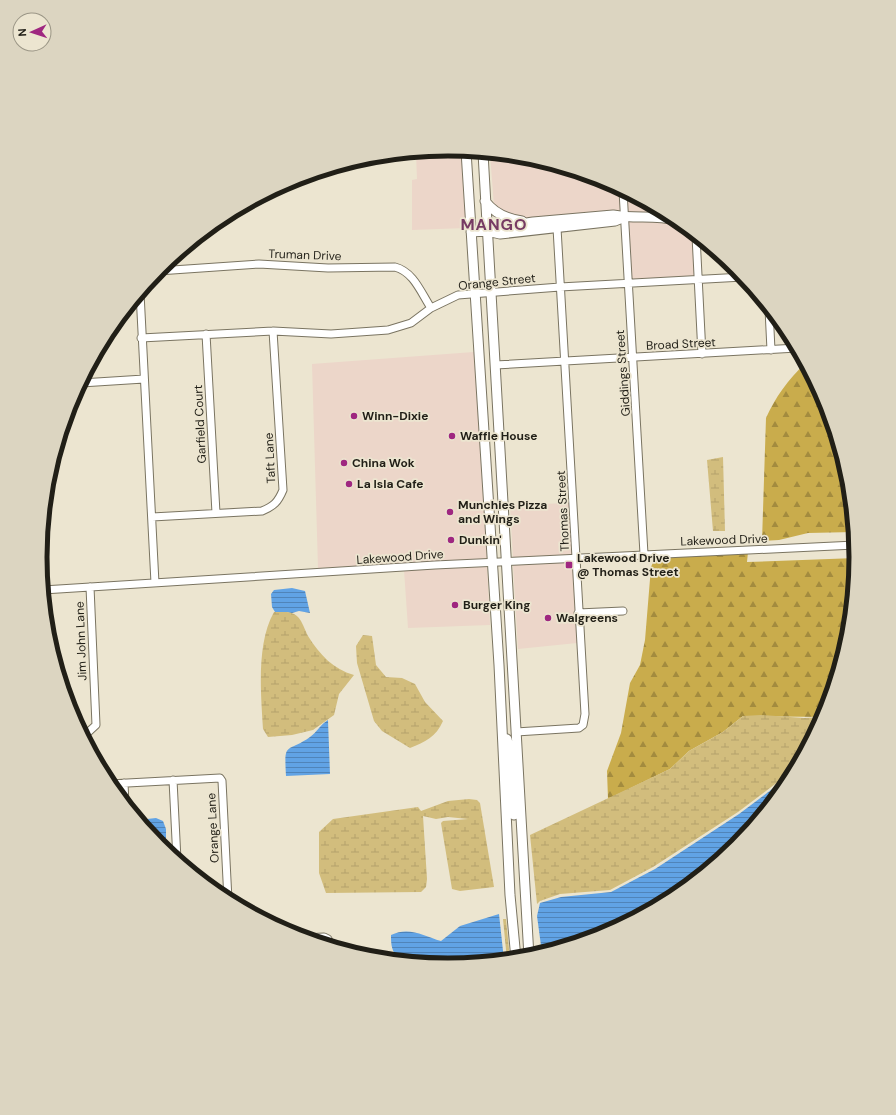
<svg xmlns="http://www.w3.org/2000/svg" width="896" height="1115" viewBox="0 0 896 1115" font-family="'DM Sans',sans-serif">
<style>
.commercial{fill:#ecd6c9}
.forest{fill:url(#forest-firs)}
.wetland{fill:url(#wetland-marsh)}
.water{fill:url(#water-rules)}
.lines{fill:none;stroke-linecap:round;stroke-linejoin:round}
.minor-casing{stroke:#7a7461;stroke-width:9}
.major-casing{stroke:#7a7461;stroke-width:11}
.minor{stroke:#fff;stroke-width:7}
.major{stroke:#fff;stroke-width:9}
.poi-dot{fill:#9f2780;stroke:#ece5d0;stroke-width:1.5}
.labels{text-anchor:middle;stroke-width:3.5;stroke-linejoin:round;paint-order:stroke}
.street-label{font-size:12px;fill:#211f17;stroke:#ece5d0}
.poi-label{font-size:12px;font-weight:bold;fill:#211f17;stroke:#ece5d0;text-anchor:start}
.district-label{font-size:16px;font-weight:bold;letter-spacing:1px;fill:#763a63;stroke:#ece5d0}
.rim{fill:none;stroke:#211f17;stroke-width:5}
</style>
<defs>
<pattern id="forest-firs" width="22" height="20" patternUnits="userSpaceOnUse"><rect width="22" height="20" fill="#c9ac4c"/><path d="M5 1l3.5 6h-7zM16 11l3.5 6h-7z" fill="#a38b3e"/></pattern>
<pattern id="wetland-marsh" width="20" height="14" patternUnits="userSpaceOnUse"><rect width="20" height="14" fill="#d2bd7d"/><path d="M1 5h8M5 5V1M11 12h8M15 12V8" fill="none" stroke="#b4a26b"/></pattern>
<pattern id="water-rules" width="6" height="5" patternUnits="userSpaceOnUse"><rect width="6" height="5" fill="#61a3e5"/><path d="M0 2.5h6" fill="none" stroke="#5084b9"/></pattern>
</defs>
<rect width="100%" height="100%" fill="#ece5d0"/>
<!-- commercial -->
<path class="commercial" d="M448,150L462,151L466,228L412,230V180L417,179L416,153Z
M490,154L528,157L601,180L620,191L621,214L533,219L512,217L494,206Z
M626,192L668,215L628,214Z
M628,220L675,222L683,225L693,233L694,276L630,281Z
M474,352L487,560L318,568L312,364Z
M570,503L573,555L513,558L510,505Z
M573,560L577,643L518,649L513,564Z
M487,565L490,625L408,628L404,570Z"/>
<!-- forest -->
<path class="forest" d="M805,364L819,390L820,397L825,402L843,462L844,489H849L854,532L808,533L779,540L762,541L766,418C775,398 788,379 805,364Z
M748,552L747,562L856,558L848,637L823,717L743,716L723,732L689,751L670,769L608,799L607,771L621,733L630,683L640,665L645,640L651,567L655,558L664,556Z"/>
<!-- wetland -->
<path class="wetland" d="M723,457L725,531H713L707,460Z
M274,612C282,612 291,610 298,617C302,621 305,630 308,636C320,655 333,669 354,675L339,694L334,715L313,730L292,735L268,737L263,729C261,694 256,644 274,612Z
M363,635L372,636L376,665L386,677L402,678L415,684L425,702L443,721C436,737 425,742 410,748L382,731L374,721L357,663L356,646Z
M761,715L804,718L823,717L795,769L738,812L653,867L610,890L560,894L540,901L537,904L530,835L670,769L689,751L723,732L743,716Z
M469,799L477,800L480,803L494,887L460,891L452,889L441,823L443,821L468,819L448,817L436,819L423,816L427,879L426,887L421,892L326,893L319,873V832L333,819L418,807L421,811L448,801Z
M503,919H506L510,959L507,960Z"/>
<!-- water -->
<path class="water" d="M292,588L305,591L310,613L299,611L292,613L288,612H275L272,607L271,594L274,590Z
M328,720L330,774L286,776C284,740 286,754 310,737C317,732 320,725 328,720Z
M792,774L787,784L736,846L674,897L604,935L542,953L537,916L540,903L561,897L611,892L655,869L739,814Z
M156,818L163,821L166,829V852L138,820Z
M499,914L504,960C483,962 411,972 396,955C391,950 391,941 391,935C409,926 424,936 441,941L460,926Z"/>
<g class="lines">
<defs>
<path id="minor" d="M623,191L644,554
M696,236L702,354
M158,271L259,264L328,268L395,267C414,272 421,293 431,308
M140,293L155,583
M769,309L771,350
M206,334L216,513
M141,338L273,331L331,334L388,330L411,323L431,308L458,295L560,287L743,277
M495,365L797,348
M81,383L144,379
M152,517L262,511C274,506 278,502 283,490L273,331
M43,590L435,565L855,545
M578,613L623,611
M516,732L579,728L583,725L585,714L557,228
M83,737L96,725L90,587
M173,780L177,860
M124,783L125,804
M109,784L220,778L222,781L228,900
M303,938L324,937L328,939L331,946"/>
<path id="major" d="M466,151L499,665L510,895L516,959
M483,153L529,957
M485,201C494,213 507,219 522,221
M487,231L499,227L533,222L613,215C634,219 655,215 676,220
M471,232L487,231L500,234L615,221L620,219
M504,738L507,739L510,752L514,815"/>
</defs>
<!-- minor casing -->
<use href="#minor" class="minor-casing"/>
<!-- major casing -->
<use href="#major" class="major-casing"/>
<!-- minor -->
<use href="#minor" class="minor"/>
<!-- major -->
<use href="#major" class="major"/>
</g>
<!-- markers -->
<g class="poi-dot">
<circle cx="354" cy="416" r="4"/>
<circle cx="452" cy="436" r="4"/>
<circle cx="344" cy="463" r="4"/>
<circle cx="349" cy="484" r="4"/>
<circle cx="450" cy="512" r="4"/>
<circle cx="451" cy="540" r="4"/>
<rect x="565" y="561" width="8" height="8" rx="2"/>
<circle cx="455" cy="605" r="4"/>
<circle cx="548" cy="618" r="4"/>
</g>
<g class="labels">
<!-- street labels -->
<g class="street-label">
<text transform="translate(305 255) rotate(2)" y="4">Truman Drive</text>
<text transform="translate(497 282) rotate(-6)" y="4">Orange Street</text>
<text transform="translate(681 344) rotate(-3)" y="4">Broad Street</text>
<text transform="translate(623 373) rotate(-94)" y="4">Giddings Street</text>
<text transform="translate(200 424) rotate(-93)" y="4">Garfield Court</text>
<text transform="translate(270 458) rotate(-93)" y="4">Taft Lane</text>
<text transform="translate(563 511) rotate(-93)" y="4">Thomas Street</text>
<text transform="translate(724 540) rotate(-2)" y="4">Lakewood Drive</text>
<text transform="translate(400 557) rotate(-4)" y="4">Lakewood Drive</text>
<text transform="translate(81 641) rotate(-92)" y="4">Jim John Lane</text>
<text transform="translate(213 828) rotate(-93)" y="4">Orange Lane</text>
</g>
<!-- poi labels -->
<g class="poi-label">
<text x="362" y="420">Winn-Dixie</text>
<text x="460" y="440">Waffle House</text>
<text x="352" y="467">China Wok</text>
<text x="357" y="488">La Isla Cafe</text>
<text x="458" y="509">Munchies Pizza<tspan x="458" dy="14">and Wings</tspan></text>
<text x="459" y="544">Dunkin'</text>
<text x="577" y="562">Lakewood Drive<tspan x="577" dy="14">@ Thomas Street</tspan></text>
<text x="463" y="609">Burger King</text>
<text x="556" y="622">Walgreens</text>
</g>
<!-- district labels -->
<g class="district-label">
<text x="494" y="230">MANGO</text>
</g>
</g>
<!-- crop -->
<path d="M0 0H896V1115H0ZM47 557a401 401 0 1 1 802 0a401 401 0 1 1-802 0Z" fill="#dcd5c1" fill-rule="evenodd"/>
<path class="rim" d="M47 557a401 401 0 1 1 802 0a401 401 0 1 1-802 0Z"/>
<!-- north arrow -->
<g transform="translate(32 32) rotate(267)"><circle r="19" fill="#ece5d0" stroke="#9b9686"/>
<path d="M0-3L7 15L0 10L-7 15Z" fill="#9f2780"/>
<text y="-6" font-size="11" font-weight="bold" text-anchor="middle" fill="#211f17">N</text>
</g>
</svg>
